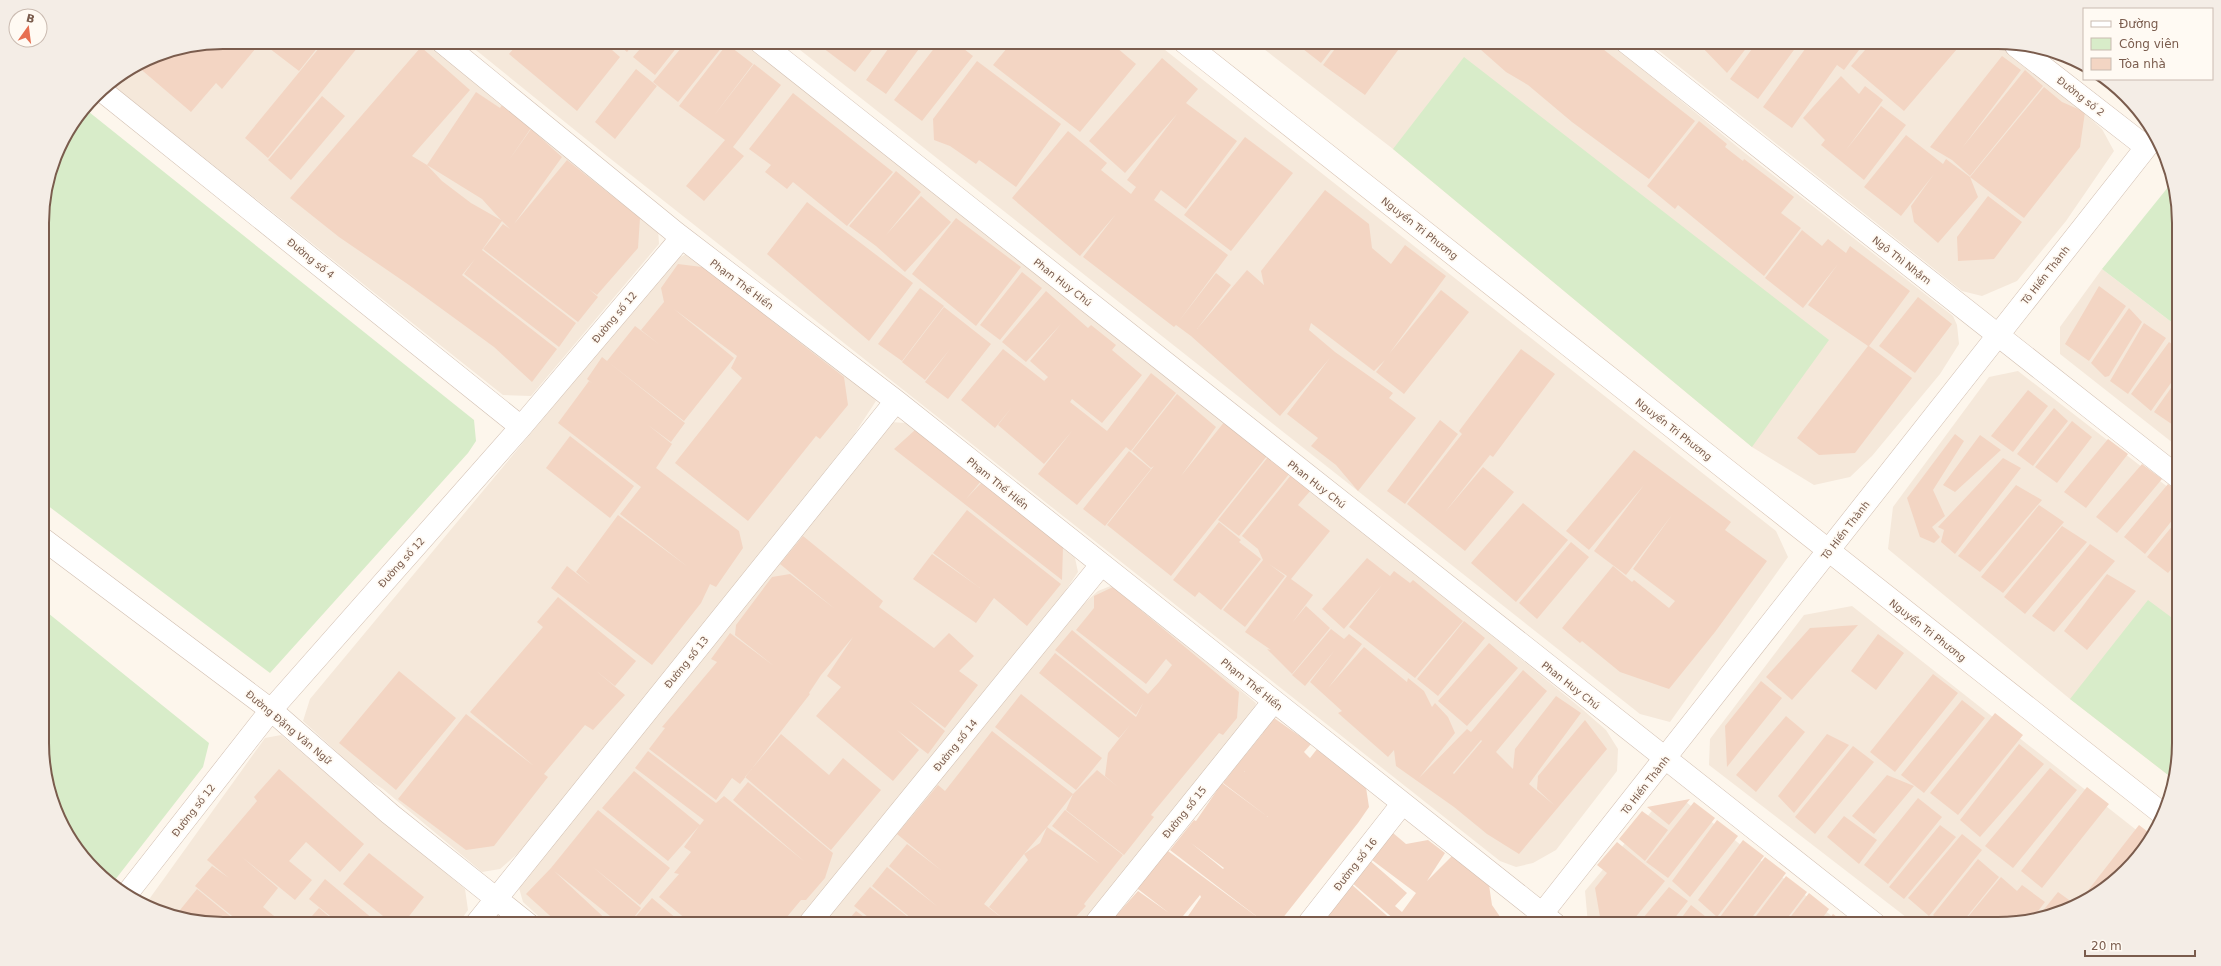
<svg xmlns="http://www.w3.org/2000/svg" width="2221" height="966" viewBox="0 0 2221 966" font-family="'DejaVu Sans',sans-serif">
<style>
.residential{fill:#f5e8da}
.green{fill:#d8ecc9}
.building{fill:#f3d5c3;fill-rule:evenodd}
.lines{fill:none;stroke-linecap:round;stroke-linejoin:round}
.street-casing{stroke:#d1beb0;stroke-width:23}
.secondary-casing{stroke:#d6c0b0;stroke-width:23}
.street{stroke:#fff;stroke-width:22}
.secondary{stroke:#fff;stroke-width:22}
.labels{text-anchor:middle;stroke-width:3.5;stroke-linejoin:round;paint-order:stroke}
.street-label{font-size:10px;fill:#7a5c4d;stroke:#fffaf3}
.rim{fill:none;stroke:#7a5c4d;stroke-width:2}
</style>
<rect width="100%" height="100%" fill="#fdf6ec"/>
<!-- residential -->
<path class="residential" d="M223,42H423L658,228L659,244L531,396L503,395L110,83L154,56Z
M466,42H743L1008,252L1339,510L1582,709L1606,730L1618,749L1617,771L1556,850L1533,863L1516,867L1500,861L607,156Z
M790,42H1155L1776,531L1788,557L1670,722L1640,714Z
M1255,42H1609L1745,153L1953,316L1957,325L1959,344L1940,374L1872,456L1850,477L1814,485L1752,447L1393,149Z
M1648,42H1996L2075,105L2102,129L2114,151L2066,221L2017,281L1982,296L1962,291Z
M686,254L862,383L876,401L853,436L524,848L500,869L482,872L383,789L340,762L338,753L303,721L310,699L675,260Z
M2102,269L2178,327V447L2060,354V327Z
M2018,371L2178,495L2179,744L2172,778L2070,699L1888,549L1893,507L1989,377Z
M889,422L907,423L1075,558L1078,572L1055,606L881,824L797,924H547L523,902L519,888L778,558Z
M1113,585L1256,703L1253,716L1085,924H821L1077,610L1098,591Z
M1852,606L2149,840L2142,854L2099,893L2056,914L2010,924H1915L1709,765L1710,739L1804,615Z
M281,735L465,889L468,910L458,924H223L154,910L145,905L265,738Z
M1686,802L1842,924H1588L1585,891L1656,806Z"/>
<!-- green -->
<path class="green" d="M1464,57L1829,340L1752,447L1393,149Z
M84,112H89L474,420L476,441L468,453L270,673L43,502L42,211L61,143Z
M2173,181L2177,199L2178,327L2102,269Z
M2148,600L2179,623V744L2172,778L2070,699Z
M43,609L209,743L203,767L111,885L79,854L56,813L44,767Z"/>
<!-- building -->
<path class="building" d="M223,42H322L299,71L261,42L222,89L216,83L191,112L137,66L154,56Z
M324,42H362L268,158L245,138Z
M479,42H494L488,49Z
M519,42H603L620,57L577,111L509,54Z
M615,42H635L627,52Z
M646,42H681L655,75L633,57Z
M686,42H726L678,102L653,82Z
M815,42H878L855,72Z
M893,42H924L886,94L866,80Z
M939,42H955L973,56L922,121L894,100Z
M1012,42H1110L1136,64L1080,132L993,65Z
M1294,42H1337L1321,63Z
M1340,42H1404L1365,95L1323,65Z
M1472,42H1580L1586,47L1594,42L1695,121L1649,179L1572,122L1528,85L1506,72Z
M1680,42H1695L1689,50Z
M1701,42H1751L1727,73L1699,44Z
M1757,42L1799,43L1758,99L1730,79Z
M1804,42H1865L1844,70L1837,65L1792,128L1763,107L1808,45Z
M1872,42H1963L1904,111L1851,66Z
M727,44L753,64L713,117L754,64L781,85L733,147L744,156L704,201L686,186L725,140L679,106Z
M421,47L470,90L412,156L427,165L476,92L500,108L502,105L531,128L509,160L531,129L562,157L514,224L567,160L640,218L638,248L597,295L589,289L598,297L578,322L483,249L503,224L510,229L502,221L482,250L576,323L559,347L464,274L475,259L462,275L557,349L532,382L494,347L409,285L339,237L290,198ZM427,165L482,199L501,220L471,203L442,181Z
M2002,56L2021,70L1962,148L2025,70L2043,86L1970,176L1952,160L1930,147Z
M1162,58L1198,89L1186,103L1237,141L1186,209L1161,190L1154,200L1228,255L1179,321L1216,273L1231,285L1197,329L1247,270L1264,285L1261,271L1325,190L1369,224L1372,248L1391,264L1405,245L1446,276L1389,354L1441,290L1469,312L1404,394L1376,372L1385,360L1374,371L1311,323L1309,330L1335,352L1393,393L1389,398L1416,418L1358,491L1336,465L1311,446L1318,438L1287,414L1330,358L1280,416L1191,336L1176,325L1174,327L1083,257L1116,214L1080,256L1012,198L1068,131L1107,163L1101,170L1131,194L1136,187L1127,180L1177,114L1125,173L1089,141Z
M977,61L1061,124L1016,187L979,160L976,164L950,146L934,140L933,119Z
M636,69L657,86L615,139L595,122Z
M1841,76L1859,94L1865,86L1883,100L1846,150L1881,106L1906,125L1864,180L1821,145L1825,140L1803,118Z
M2044,87L2062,102L2085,112L2080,147L2024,218L1970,177L1978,197L1938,243L1914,222L1911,206L1934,174L1901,216L1864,187L1906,135L1943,164L1946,159L1970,177Z
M793,93L893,172L847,226L793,182L787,189L765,172L771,165L749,149Z
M322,96L345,116L291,180L268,160Z
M1699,121L1727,144L1725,147L1743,161L1744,159L1794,197L1781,213L1801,228L1764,276L1678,205L1675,209L1647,186Z
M1245,137L1293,173L1231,251L1184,215Z
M896,171L921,192L886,235L921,196L951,222L905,272L876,246L849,226Z
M1988,196L2022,222L1994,259L1958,261L1957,237Z
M807,202L913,283L869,341L767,254Z
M956,218L1021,267L976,326L912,274Z
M1802,230L1822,246L1828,239L1846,253L1850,246L1910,291L1869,346L1912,378L1855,453L1819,455L1797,438L1868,346L1808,305L1838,264L1803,308L1765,278Z
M678,264L710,268L772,321L844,377L848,405L820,439L816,436L748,521L675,463L742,378L731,368L737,356L674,309L734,358L684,421L607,361L635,326L660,345L641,330L664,302L661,288Z
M1022,272L1042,288L1000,340L980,325Z
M2099,286L2126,306L2089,361L2065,344Z
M920,288L944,306L902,361L878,344Z
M1046,291L1088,328L1091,325L1116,345L1112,350L1142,375L1102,423L1072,399L1070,402L1107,431L1151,373L1176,393L1131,451L1126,447L1077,505L1038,474L1072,431L1044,464L998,425L1012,407L995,428L961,400L1003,349L1048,384L1044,381L1048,377L1030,361L1061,324L1026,362L1002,342Z
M1918,297L1952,324L1915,373L1879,346Z
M944,307L991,344L948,399L925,382L950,349L925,380L902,362Z
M2129,308L2142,322L2109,376L2105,377L2091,363Z
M2144,323L2166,338L2128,394L2110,381Z
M2169,342L2178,348V373L2151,411L2131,394Z
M1521,349L1555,374L1493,457L1490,455L1445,512L1483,467L1514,492L1465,551L1407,504L1462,434L1459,431Z
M602,357L685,423L671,442L648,425L672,444L656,468L739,531L743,548L716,587L710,584L701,603L652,665L551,588L567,566L591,585L576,572L618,515L688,567L620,514L641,487L558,423L589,381L593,384L587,379Z
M2178,378V419L2173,425L2154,412Z
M2028,390L2048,406L2013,452L1991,436Z
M1177,394L1216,427L1181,476L1225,421L1267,456L1171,576L1107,525L1154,466L1151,468L1132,451Z
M2054,408L2068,421L2033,466L2017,454Z
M1440,420L1458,434L1405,504L1387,491Z
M2072,421L2092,437L2057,483L2035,467Z
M915,430L981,481L966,499L983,481L1063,547L1062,580L894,449Z
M1955,434L1964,441L1933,490L1945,516L1932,527L1940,537L1934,543L1920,537L1907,498Z
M1980,435L2001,450L1955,492L1943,485Z
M570,436L634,486L610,518L546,468Z
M2108,439L2128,454L2086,508L2064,492Z
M1634,450L1731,522L1725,530L1767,561L1715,632L1669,689L1620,672L1582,641L1580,643L1562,628L1613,566L1632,582L1634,580L1669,608L1675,601L1633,569L1672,515L1626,575L1594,551L1644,485L1589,550L1566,531Z
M1129,451L1151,469L1105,526L1083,509Z
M1268,457L1290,473L1239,536L1218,520Z
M2003,458L2021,468L1955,554L1941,542L1944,530L1938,527Z
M2142,464L2162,479L2117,533L2096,517Z
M1291,475L1311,490L1298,505L1330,531L1291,579L1313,595L1292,623L1306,606L1330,628L1292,674L1267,649L1271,650L1245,632L1287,576L1269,564L1285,576L1245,627L1223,610L1263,560L1258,549L1242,536Z
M2168,484L2178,492V513L2145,554L2124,537Z
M2016,485L2042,500L1980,572L1958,556Z
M1523,503L1568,540L1516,602L1471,563Z
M2039,505L2064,522L2003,593L1981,577Z
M967,510L1061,584L1027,626L994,598L976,623L913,579L932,554L980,588L933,553Z
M2178,519V561L2168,573L2147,557Z
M1219,522L1241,540L1239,542L1261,559L1221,610L1199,592L1195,597L1173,580Z
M2062,526L2087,542L2025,614L2004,597Z
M803,536L883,601L879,607L934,648L949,633L974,656L959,671L978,685L945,728L908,700L945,731L928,754L897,730L919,750L893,781L816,716L841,687L827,676L853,637L821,675L809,693L810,694L740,784L732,778L716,800L649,749L665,728L662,727L717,662L711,659L730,633L774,666L735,635L736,625L772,577L790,574L835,609L780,564Z
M1571,542L1589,557L1537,619L1519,603Z
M2090,544L2115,561L2054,632L2032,616Z
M1367,558L1390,576L1394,571L1410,583L1413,580L1463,621L1415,678L1349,627L1382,585L1344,629L1322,609Z
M2179,568V582L2171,576Z
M2107,574L2136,591L2087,650L2064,631Z
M1113,587L1239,692L1237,718L1223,735L1219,733L1151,815L1154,817L1124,855L1066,810L1073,794L1097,770L1118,787L1105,776L1108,753L1130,725L1119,738L1039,673L1055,653L1136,717L1143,703L1136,715L1055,650L1072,630L1148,694L1159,682L1172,665L1166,659L1146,684L1076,630L1094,608V596Z
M558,597L636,661L615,686L595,670L625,695L593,730L585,725L544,774L548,777L494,846L466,850L398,799L466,714L534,766L470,712L543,627L537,622Z
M1464,621L1485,638L1438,696L1417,679Z
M1858,625L1792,700L1766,677L1810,628Z
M1331,629L1344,639L1349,634L1362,644L1328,688L1364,647L1407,682L1408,678L1424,691L1432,707L1435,703L1448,717L1455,733L1419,778L1467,729L1471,732L1523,670L1547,691L1496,752L1513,769L1515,749L1556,696L1581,713L1529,784L1554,805L1537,789L1538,776L1585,720L1607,749L1519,854L1487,834L1454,807L1396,766L1394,750L1388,757L1338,713L1342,711L1310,682L1334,651L1305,686L1292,675ZM1481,740L1482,741L1454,774L1453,773Z
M1878,634L1904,653L1876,690L1851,671Z
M1489,643L1518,668L1467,726L1438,701Z
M399,671L456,718L396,790L339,743Z
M1933,674L1958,693L1895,772L1870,752Z
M1761,681L1782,698L1727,767L1725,726Z
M1021,694L1102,758L1076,790L995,727Z
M1962,700L1985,718L1924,793L1901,775Z
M1995,713L2023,735L1958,815L1930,793Z
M1786,716L1805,732L1756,792L1736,775Z
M1274,718L1311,744L1304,752L1310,758L1321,744L1365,781L1369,807L1358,823L1278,924H1186L1184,922L1201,897L1200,895L1179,921L1183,924H1117L1112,920L1138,891L1169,913L1134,886L1168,851L1264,922L1170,850L1194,820L1196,821L1222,783L1268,817L1223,783L1237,765L1245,772L1237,765L1263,733L1260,731ZM1191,843L1224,868L1223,869Z
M992,731L1073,794L1047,827L1100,864L1052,826L1065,810L1123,855L1084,904L1086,906L1069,924H918L872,886L887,867L938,907L889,866L907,844L942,871L897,834L938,785L945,791ZM1047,827L1040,843L1024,854L1028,860L989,907L1006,921L984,904L1024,854Z
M781,734L829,775L843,758L881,790L831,850L745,777Z
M1827,734L1849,745L1794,813L1778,796Z
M2019,744L2044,764L1980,837L1960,820Z
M1853,746L1874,762L1815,834L1795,817Z
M648,751L716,803L724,796L805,862L733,800L748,782L833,853L825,878L806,900H801L781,924H692L659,897L679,874L674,873L691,852L684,847L699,826L668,861L602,808L634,771L700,825L704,820L635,768Z
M2050,768L2077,790L2013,868L1985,846Z
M279,769L364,844L340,872L306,842L289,861L312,880L295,900L242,857L278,888L263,907L284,924H242L195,886L212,866L229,878L207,860L257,801L254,797Z
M1887,775L1914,786L1874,834L1852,816Z
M2087,787L2109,804L2042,888L2021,871Z
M1918,798L1942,817L1888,884L1864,865Z
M1690,799L1669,825L1647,807Z
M1694,802L1715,818L1668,878L1646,862Z
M598,810L670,868L640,905L593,867L641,908L629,924H620L554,871L611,924H559L526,894L551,868Z
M1642,811L1668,830L1645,861L1619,839Z
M1844,816L1877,840L1859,864L1827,837Z
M1717,820L1738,836L1690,897L1672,881Z
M1940,825L1956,837L1904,899L1889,887Z
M2139,825L2152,835L2142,854L2099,893L2091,898L2086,893Z
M1393,833L1406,844L1428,840L1445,853L1427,881L1452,856L1489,885L1492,905L1505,924H1392L1395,920L1350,881L1368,859L1407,893L1395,906L1402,912L1416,893L1372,860Z
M1962,834L1982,850L1929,916L1908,898Z
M1743,840L1764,856L1717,917L1698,900Z
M1617,842L1665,881L1630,924H1608L1600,917L1595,888L1607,873L1597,865Z
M369,853L424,897L403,924H393L343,884Z
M1765,857L1786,873L1747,924H1727L1720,917Z
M1978,859L1999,877L1961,924H1944L1933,915Z
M1786,876L1807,892L1783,924H1750Z
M2001,877L2017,891L2022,885L2045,902L2032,919L2010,924H1962Z
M325,879L379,924H340L309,899Z
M1351,884L1393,921L1391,924H1319Z
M870,887L917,924H877L854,906Z
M1669,887L1688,901L1670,924H1638Z
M197,889L240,924H223L176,915Z
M2058,892L2076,905L2056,914L2037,918Z
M1809,893L1829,909L1818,924H1785Z
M652,898L683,924H629Z
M1691,905L1715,924H1677Z
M319,908L338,924H305Z
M856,911L874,924H845Z
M1833,914L1846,924H1825Z"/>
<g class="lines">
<defs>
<path id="street" d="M442,42L676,233L896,401L1555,924
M760,42L1875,924
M1626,42L2178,477
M2016,46L2146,147
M101,90L521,427
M43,539L271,710L390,814L528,924
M126,895L271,710L521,427L677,243L676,233
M476,924L896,401
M809,924L1101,565
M1095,924L1274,701
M1308,924L1402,804
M1534,924L2155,136"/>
<path id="secondary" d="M1184,42L2164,815"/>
</defs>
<!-- street casing -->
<use href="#street" class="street-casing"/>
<!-- secondary casing -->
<use href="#secondary" class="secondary-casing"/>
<!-- street -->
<use href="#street" class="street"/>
<!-- secondary -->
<use href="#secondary" class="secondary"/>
</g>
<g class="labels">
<!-- street labels -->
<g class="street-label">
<text transform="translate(2081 96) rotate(38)" y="4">Đường số 2</text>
<text transform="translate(1420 228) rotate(38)" y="4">Nguyển Tri Phương</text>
<text transform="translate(311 258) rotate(39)" y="4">Đường số 4</text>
<text transform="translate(1902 260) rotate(38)" y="4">Ngô Thì Nhậm</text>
<text transform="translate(2045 275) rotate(-52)" y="4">Tô Hiến Thành</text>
<text transform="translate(1063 282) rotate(38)" y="4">Phan Huy Chú</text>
<text transform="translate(742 284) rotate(37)" y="4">Phạm Thế Hiển</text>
<text transform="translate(614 317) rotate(-50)" y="4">Đường số 12</text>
<text transform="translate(1674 429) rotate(38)" y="4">Nguyển Tri Phương</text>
<text transform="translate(998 483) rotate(39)" y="4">Phạm Thế Hiển</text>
<text transform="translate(1317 484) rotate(38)" y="4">Phan Huy Chú</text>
<text transform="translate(1845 530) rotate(-52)" y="4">Tô Hiến Thành</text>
<text transform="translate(401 562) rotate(-48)" y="4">Đường số 12</text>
<text transform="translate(1928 630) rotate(38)" y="4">Nguyển Tri Phương</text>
<text transform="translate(686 662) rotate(-51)" y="4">Đường số 13</text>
<text transform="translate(1252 684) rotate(39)" y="4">Phạm Thế Hiển</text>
<text transform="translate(1571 685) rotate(38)" y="4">Phan Huy Chú</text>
<text transform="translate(289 727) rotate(40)" y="4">Đường Đặng Văn Ngữ</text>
<text transform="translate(955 745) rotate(-51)" y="4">Đường số 14</text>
<text transform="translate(1645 785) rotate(-52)" y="4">Tô Hiến Thành</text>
<text transform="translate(193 810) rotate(-52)" y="4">Đường số 12</text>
<text transform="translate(1184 812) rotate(-51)" y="4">Đường số 15</text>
<text transform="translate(1355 864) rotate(-52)" y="4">Đường số 16</text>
</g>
</g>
<!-- crop -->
<path d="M0 0H2221V966H0ZM223 49H1998A174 174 0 0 1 2172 223V743A174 174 0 0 1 1998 917H223A174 174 0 0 1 49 743V223A174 174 0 0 1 223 49Z" fill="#f4ede6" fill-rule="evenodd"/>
<path class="rim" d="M223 49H1998A174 174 0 0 1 2172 223V743A174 174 0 0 1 1998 917H223A174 174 0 0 1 49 743V223A174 174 0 0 1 223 49Z"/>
<!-- legend -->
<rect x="2083" y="8" width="130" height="72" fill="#fffaf3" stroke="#cabbb1"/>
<rect x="2091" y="21" width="20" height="6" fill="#ffffff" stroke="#cabbb1"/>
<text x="2119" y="28" font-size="12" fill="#7a5c4d">Đường</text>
<rect x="2091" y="38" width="20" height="12" fill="#d8ecc9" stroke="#cabbb1"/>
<text x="2119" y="48" font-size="12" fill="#7a5c4d">Công viên</text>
<rect x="2091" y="58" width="20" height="12" fill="#f3d5c3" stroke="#cabbb1"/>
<text x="2119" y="68" font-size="12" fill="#7a5c4d">Tòa nhà</text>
<!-- north arrow -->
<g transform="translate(28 28) rotate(14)"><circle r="19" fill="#fffaf3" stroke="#cabbb1"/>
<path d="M0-3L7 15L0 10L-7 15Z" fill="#e76f51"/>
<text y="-6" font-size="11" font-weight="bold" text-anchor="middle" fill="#7a5c4d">B</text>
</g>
<!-- scale -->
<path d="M2085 950v6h110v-6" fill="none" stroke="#7a5c4d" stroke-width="2"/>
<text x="2091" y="950" font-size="12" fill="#7a5c4d" stroke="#fffaf3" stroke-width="3" paint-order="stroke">20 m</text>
</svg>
